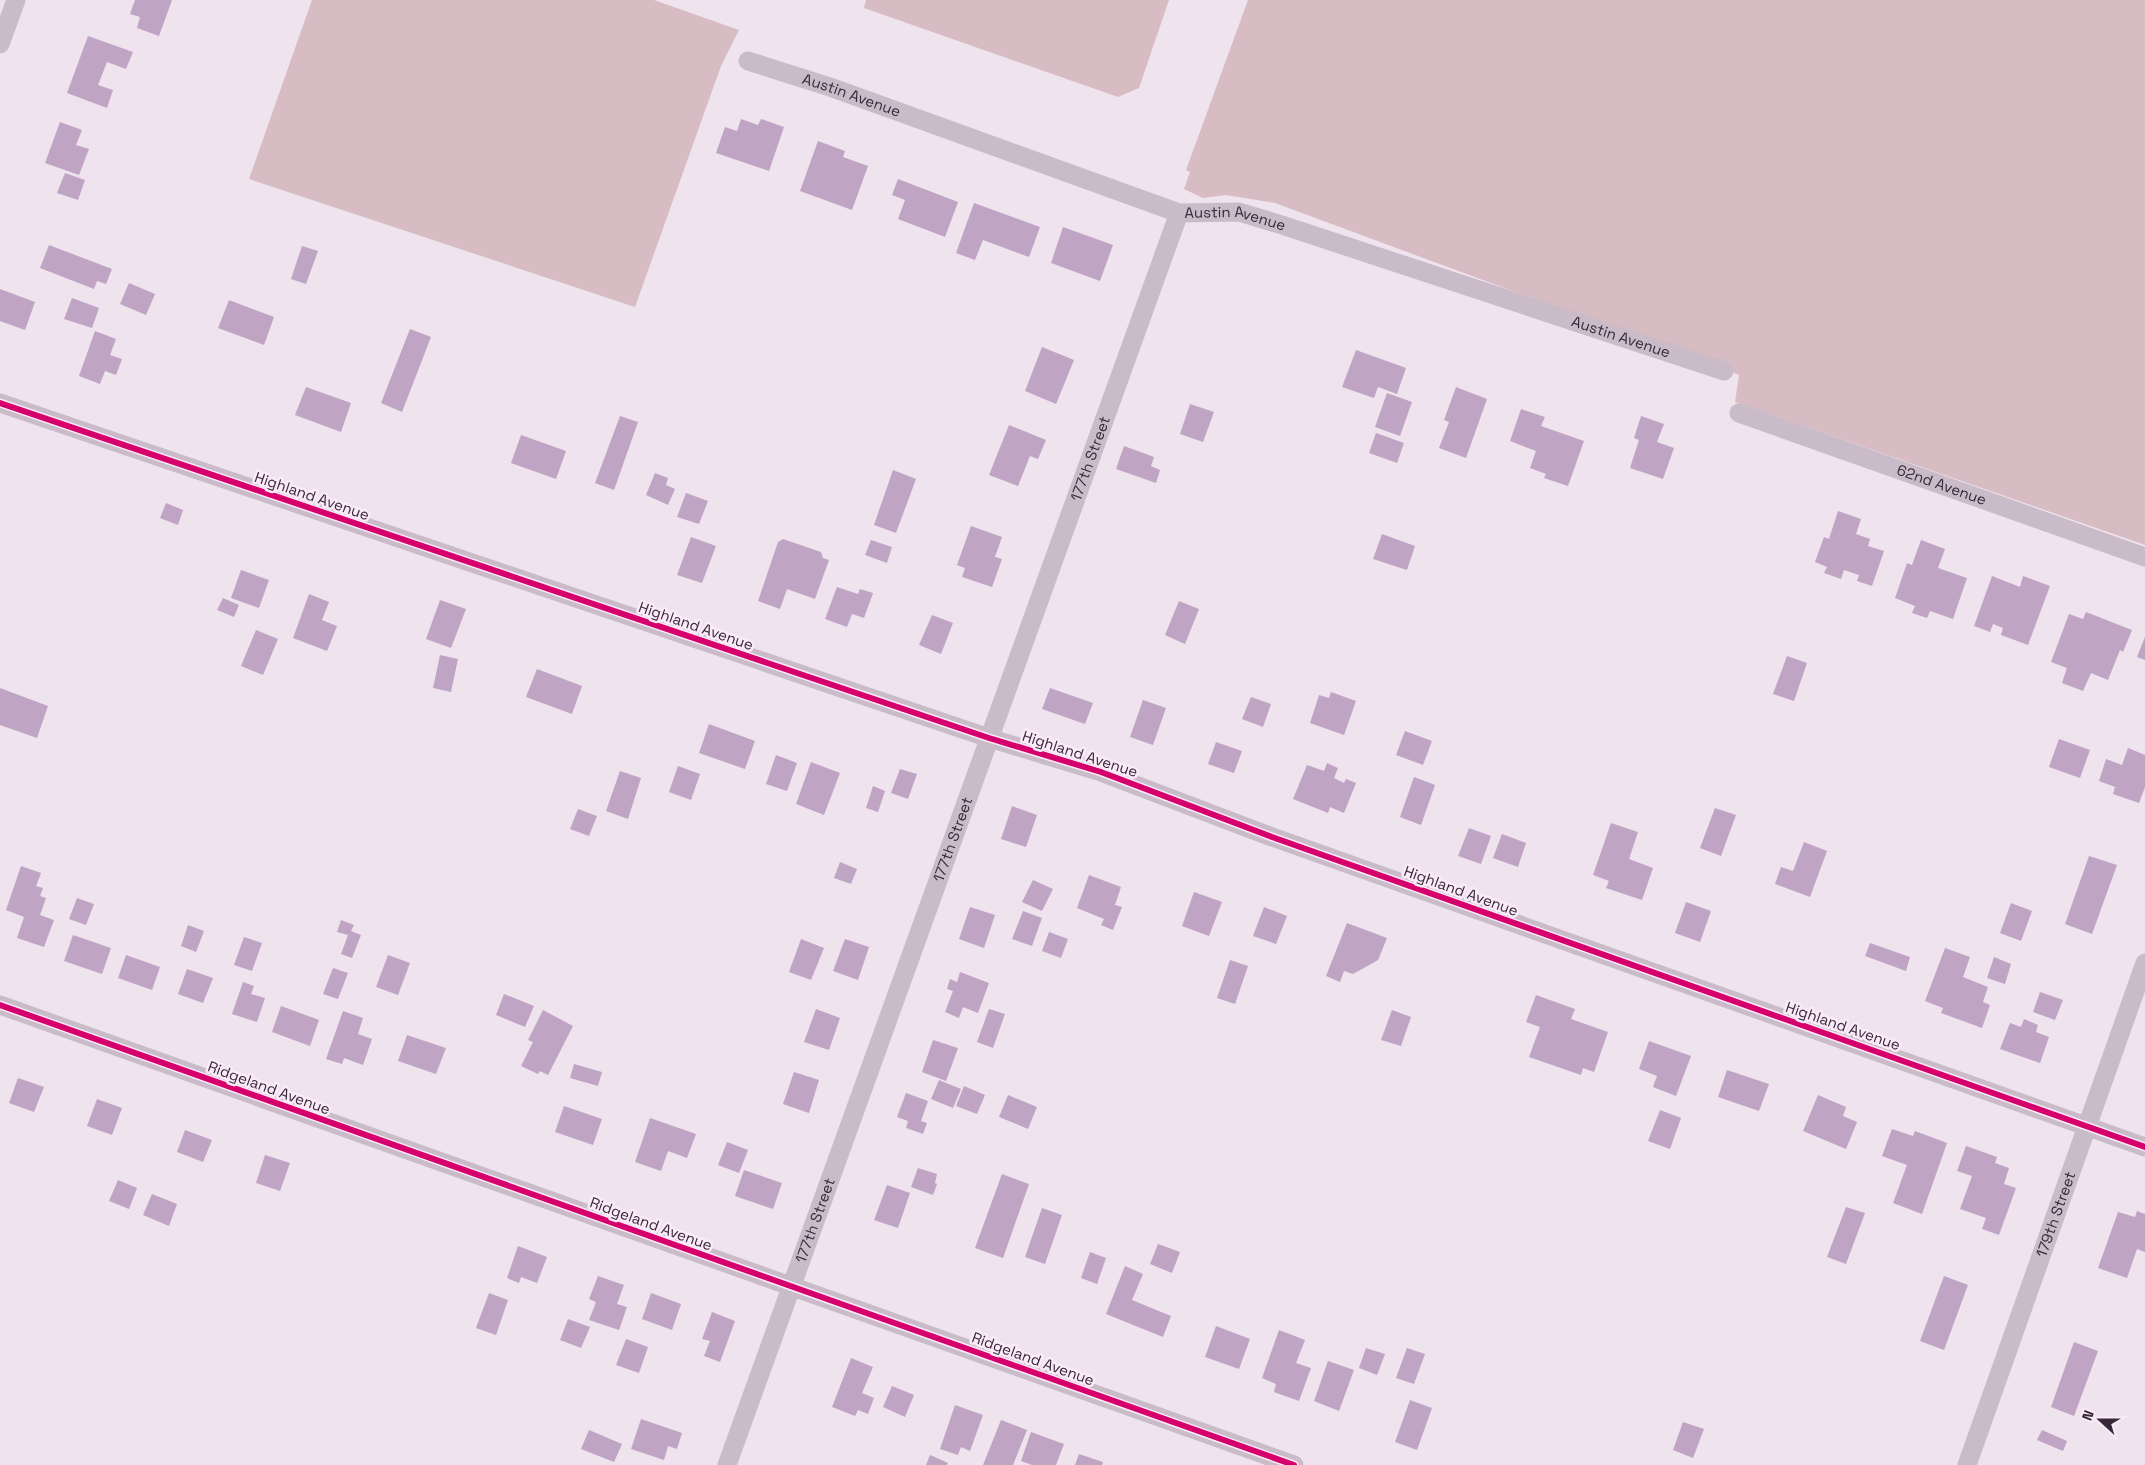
<svg xmlns="http://www.w3.org/2000/svg" width="2145" height="1465" viewBox="0 0 2145 1465" font-family="'Space Grotesk',sans-serif">
<style>
.green{fill:#d8bcc3}
.building{fill:#bfa4c3}
.lines{fill:none;stroke-linecap:round;stroke-linejoin:round}
.minor{stroke:#c9bbc8;stroke-width:19}
.cycleway-casing{stroke:#fbebf9;stroke-width:9}
.cycleway{stroke:#d6006c;stroke-width:6}
.labels{text-anchor:middle;stroke-width:5;stroke-linejoin:round;paint-order:stroke}
.street-label{font-size:15px;fill:#38293a;stroke:#fbebf9}
</style>
<rect width="100%" height="100%" fill="#efe3ee"/>
<!-- green -->
<path class="green" d="M312,0H654L739,30L721,66L635,307L249,179Z
M866,0H1169L1139,88L1118,97L864,8Z
M1248,0H2145V545L1735,402L1739,375L1275,203L1226,195L1203,198L1184,189L1190,172L1186,170Z"/>
<!-- building -->
<path class="building" d="M135,0H172L159,36L137,28L140,17L130,14Z
M88,36L133,52L126,69L107,62L98,85L113,90L107,108L67,93Z
M741,119L758,125L761,119L784,127L769,171L716,153L725,127L737,131Z
M60,122L82,130L76,145L89,149L79,175L45,163Z
M818,141L845,151L843,157L868,166L852,210L800,191Z
M65,173L85,180L78,200L57,193Z
M898,179L958,202L945,237L898,219L905,200L892,195Z
M974,203L1040,227L1029,257L983,240L975,260L956,253Z
M1063,227L1113,245L1100,281L1051,263Z
M49,245L112,269L106,284L97,281L94,289L40,268Z
M302,246L318,251L306,284L291,279Z
M129,283L155,294L146,315L120,304Z
M0,289L35,302L25,330L0,321Z
M72,298L99,308L92,328L64,319Z
M229,300L274,317L264,345L218,328Z
M410,329L431,337L402,412L381,403Z
M95,331L116,339L110,355L122,359L116,375L105,371L100,384L79,376Z
M1042,347L1074,360L1056,404L1025,391Z
M1356,350L1406,368L1397,394L1378,387L1374,398L1342,387Z
M306,387L351,403L341,432L295,415Z
M1456,387L1487,399L1466,458L1439,448L1449,422L1444,420Z
M1387,393L1412,402L1400,436L1375,427Z
M1190,404L1214,412L1203,442L1180,434Z
M1521,409L1545,417L1541,426L1584,441L1568,486L1544,478L1546,474L1530,468L1536,451L1510,441Z
M620,416L638,422L614,490L595,483Z
M1641,416L1664,424L1657,442L1674,448L1663,479L1630,468L1639,440L1634,438Z
M1009,425L1046,440L1038,459L1030,456L1018,486L989,475Z
M1376,433L1404,443L1397,463L1369,453Z
M521,435L566,451L556,479L511,463Z
M1124,446L1154,457L1151,466L1160,470L1156,483L1116,469Z
M893,470L916,479L896,533L874,525Z
M655,473L668,478L666,485L675,489L668,505L646,495Z
M686,493L708,501L699,524L677,517Z
M166,503L183,510L178,525L160,518Z
M1838,511L1861,519L1856,534L1870,539L1868,546L1884,551L1872,586L1857,581L1859,575L1844,570L1841,579L1824,573L1827,567L1815,562L1824,537L1829,539Z
M971,526L1002,537L995,557L1002,559L992,587L962,577L965,568L957,565Z
M1382,534L1415,546L1407,570L1373,559Z
M691,537L716,546L702,583L677,575Z
M783,539L821,552L823,558L829,560L815,599L787,589L780,609L758,601L778,542Z
M871,540L892,547L887,563L865,555Z
M1921,540L1945,549L1938,568L1967,578L1953,619L1930,611L1927,618L1912,613L1915,606L1895,598L1907,563L1912,565Z
M241,570L269,580L259,608L231,598Z
M1992,576L2020,587L2023,576L2050,586L2028,645L2001,635L2003,628L1993,624L1990,632L1974,626Z
M837,587L858,594L860,589L873,593L864,618L852,614L847,627L825,619Z
M309,594L329,602L322,620L337,626L327,651L293,638Z
M223,598L239,605L234,617L217,610Z
M440,600L466,609L451,648L426,639Z
M1179,601L1199,609L1185,644L1165,635Z
M2086,612L2132,630L2123,652L2120,650L2108,680L2091,673L2083,691L2062,683L2067,668L2051,662L2069,614L2083,619Z
M932,615L953,623L941,654L919,645Z
M256,630L278,639L263,675L241,666Z
M2145,637V660L2137,657Z
M440,655L458,659L451,692L433,688Z
M1787,656L1807,663L1794,701L1773,694Z
M537,669L582,686L572,714L526,697Z
M0,688L48,706L37,738L0,725Z
M1050,688L1093,703L1085,724L1042,709Z
M1331,692L1356,701L1344,735L1310,723L1319,695L1329,698Z
M1251,697L1271,704L1263,727L1242,719Z
M1143,700L1166,708L1153,745L1130,737Z
M709,724L755,741L745,769L699,753Z
M1405,731L1432,741L1423,765L1396,755Z
M2059,739L2090,750L2080,778L2049,767Z
M1216,742L1242,751L1234,773L1208,764Z
M2128,748L2145,755V787L2139,803L2113,794L2115,787L2099,781L2106,759L2122,765Z
M776,755L797,763L787,791L766,784Z
M811,762L840,773L824,815L796,804Z
M1327,763L1338,768L1334,778L1344,783L1346,779L1356,783L1344,813L1330,807L1328,813L1293,799L1307,765L1324,771Z
M678,766L700,774L691,800L669,792Z
M900,769L917,774L908,799L891,793Z
M620,771L641,778L628,819L606,811Z
M1414,777L1435,785L1421,825L1400,817Z
M873,786L885,791L878,812L866,808Z
M1012,806L1037,815L1026,847L1001,839Z
M1715,808L1736,815L1721,856L1700,848Z
M578,809L597,816L589,836L570,829Z
M1611,823L1638,832L1629,859L1653,868L1642,900L1606,888L1609,881L1593,875Z
M1469,828L1491,836L1481,864L1458,856Z
M1502,834L1526,843L1518,867L1493,858Z
M1804,842L1827,851L1810,897L1775,884L1781,867L1793,871Z
M2089,856L2117,865L2092,934L2065,924Z
M840,862L857,869L851,884L834,878Z
M21,866L41,873L36,886L43,888L40,896L46,898L40,915L54,920L44,947L17,938L24,917L6,910Z
M1089,875L1121,887L1115,905L1122,907L1113,930L1101,925L1104,919L1077,908Z
M1033,880L1053,889L1042,911L1022,902Z
M1194,892L1222,902L1209,936L1182,926Z
M77,898L94,904L86,925L69,919Z
M1686,902L1711,911L1700,942L1675,933Z
M2011,903L2032,911L2021,941L2000,933Z
M970,907L995,915L984,948L959,939Z
M1264,907L1287,916L1276,944L1253,936Z
M1023,911L1042,918L1032,946L1012,939Z
M341,920L354,925L351,931L361,935L352,958L341,954L348,935L337,932Z
M1347,923L1387,938L1378,960L1353,974L1344,971L1340,982L1326,976Z
M188,925L204,931L196,952L181,946Z
M1049,932L1068,939L1061,958L1042,951Z
M73,935L111,948L102,974L64,961Z
M244,937L262,943L252,971L234,965Z
M801,939L824,948L811,980L789,972Z
M845,939L869,947L858,980L833,971Z
M1870,943L1910,957L1906,971L1865,956Z
M1945,948L1970,957L1963,977L1988,987L1983,1002L1990,1005L1982,1028L1941,1013L1943,1008L1925,1001Z
M126,955L160,967L152,990L118,978Z
M388,955L410,963L398,995L376,987Z
M1994,957L2011,964L2005,984L1987,978Z
M1230,960L1248,966L1235,1004L1217,998Z
M333,968L348,973L338,999L323,994Z
M187,969L213,978L203,1003L178,994Z
M960,972L989,983L978,1013L963,1007L959,1018L945,1012L953,991L947,989L950,979L957,982Z
M243,982L254,986L251,994L265,998L257,1022L232,1014Z
M2040,992L2063,1000L2055,1020L2033,1012Z
M504,994L534,1006L525,1027L496,1015Z
M1536,995L1575,1009L1571,1019L1608,1032L1594,1072L1583,1068L1581,1075L1529,1057L1540,1027L1526,1022Z
M281,1006L319,1020L310,1046L272,1032Z
M816,1009L840,1018L829,1050L804,1042Z
M989,1009L1005,1014L993,1048L977,1042Z
M543,1010L573,1026L548,1075L540,1071L538,1074L521,1066L533,1042L528,1040Z
M1392,1010L1411,1017L1401,1046L1381,1040Z
M343,1011L363,1018L358,1034L372,1039L363,1065L344,1058L342,1064L326,1059Z
M2024,1019L2038,1025L2036,1032L2049,1037L2040,1063L2000,1049L2010,1023L2021,1027Z
M407,1035L446,1048L436,1074L398,1061Z
M933,1040L958,1048L946,1081L922,1072Z
M1649,1041L1691,1056L1676,1096L1653,1087L1657,1076L1639,1069Z
M574,1064L602,1072L598,1086L570,1078Z
M1727,1070L1769,1084L1759,1111L1718,1097Z
M794,1072L819,1080L809,1113L783,1104Z
M18,1078L44,1087L34,1112L9,1103Z
M939,1080L961,1089L953,1108L931,1099Z
M964,1086L985,1095L977,1114L956,1106Z
M906,1093L928,1101L921,1121L927,1123L923,1134L906,1128L908,1121L897,1117Z
M1008,1095L1037,1107L1028,1129L999,1117Z
M1818,1095L1846,1107L1843,1116L1857,1122L1846,1149L1803,1131Z
M97,1099L122,1108L112,1135L87,1126Z
M564,1106L602,1119L593,1145L555,1132Z
M1660,1110L1681,1118L1670,1149L1648,1141Z
M650,1118L696,1134L687,1158L668,1151L661,1171L635,1162Z
M1892,1129L1913,1136L1915,1131L1947,1143L1922,1214L1893,1203L1907,1165L1882,1156Z
M185,1130L212,1140L203,1162L177,1152Z
M727,1142L748,1150L739,1173L718,1165Z
M1966,1146L1997,1157L1995,1163L2009,1168L2004,1184L2016,1188L1999,1235L1982,1229L1986,1218L1960,1209L1972,1176L1957,1171Z
M265,1155L290,1163L280,1191L256,1183Z
M918,1168L937,1174L935,1183L937,1184L933,1195L911,1187Z
M744,1170L782,1183L773,1209L735,1196Z
M1002,1174L1029,1184L1003,1258L975,1248Z
M118,1180L137,1188L129,1209L109,1201Z
M887,1185L910,1193L898,1228L874,1220Z
M152,1194L177,1204L169,1226L143,1215Z
M1846,1207L1865,1213L1846,1264L1827,1257Z
M1042,1208L1062,1215L1045,1264L1025,1257Z
M2137,1211L2145,1214V1252L2137,1249L2127,1278L2098,1268L2118,1212L2135,1217Z
M1158,1244L1180,1252L1172,1273L1150,1264Z
M518,1246L547,1257L537,1283L521,1277L519,1283L507,1278Z
M1090,1252L1106,1258L1097,1284L1081,1278Z
M1125,1266L1143,1274L1132,1300L1171,1316L1163,1337L1106,1314Z
M598,1276L624,1285L617,1304L627,1307L619,1330L589,1320L596,1302L589,1299Z
M1944,1276L1968,1285L1944,1350L1920,1341Z
M489,1293L508,1300L496,1335L476,1328Z
M651,1293L681,1304L672,1330L642,1319Z
M712,1312L735,1321L720,1362L704,1356L710,1341L702,1339Z
M568,1319L590,1327L581,1348L560,1340Z
M1216,1326L1250,1339L1239,1369L1205,1357Z
M1279,1330L1305,1340L1296,1363L1311,1368L1299,1401L1274,1392L1276,1384L1262,1378Z
M626,1339L648,1347L639,1373L616,1365Z
M2074,1342L2098,1351L2074,1416L2051,1407Z
M1366,1348L1385,1354L1377,1375L1359,1368Z
M1407,1348L1425,1354L1414,1384L1396,1378Z
M851,1358L873,1367L862,1393L874,1398L868,1414L858,1410L855,1416L832,1407Z
M1328,1361L1354,1370L1339,1411L1314,1401Z
M892,1386L914,1395L905,1417L883,1407Z
M1410,1400L1432,1408L1417,1450L1395,1442Z
M955,1405L983,1415L970,1451L961,1447L958,1455L940,1449Z
M641,1419L682,1433L677,1449L668,1446L664,1460L631,1449Z
M1001,1420L1027,1430L1013,1465H983Z
M1683,1422L1704,1429L1693,1458L1673,1450Z
M589,1430L622,1444L614,1462L581,1449Z
M2042,1430L2067,1441L2063,1451L2037,1440Z
M1031,1432L1064,1444L1056,1465H1032L1021,1461Z
M1079,1454L1103,1462L1102,1465H1075Z
M930,1455L948,1463L947,1465H926Z"/>
<g class="lines">
<!-- minor -->
<g class="minor">
<path d="M0,44L16,0"/>
<path id="s1" d="M748,61L830,87L1179,213L1239,212L1282,225L1724,371"/>
<path d="M0,403L989,738L1101,772L1272,837L2145,1147"/>
<path id="s2" d="M1739,413L2145,557"/>
<path d="M0,1005L1294,1465"/>
<path id="s3" d="M727,1465L1179,213"/>
<path id="s4" d="M1967,1465L2145,963"/>
</g>
<defs>
<path id="cycleway" d="M0,403L989,738L1101,772L1272,837L2145,1147
M0,1005L1294,1465"/>
</defs>
<!-- cycleway casing -->
<use href="#cycleway" class="cycleway-casing"/>
<!-- cycleway -->
<use href="#cycleway" class="cycleway"/>
</g>
<g class="labels">
<!-- street labels -->
<g class="street-label">
<text dy="5" stroke="none"><textPath href="#s1" startOffset="109">Austin Avenue</textPath></text>
<text dy="5" stroke="none"><textPath href="#s1" startOffset="514">Austin Avenue</textPath></text>
<text dy="5" stroke="none"><textPath href="#s1" startOffset="919">Austin Avenue</textPath></text>
<text dy="5" stroke="none"><textPath href="#s3" startOffset="1070">177th Street</textPath></text>
<text dy="5" stroke="none"><textPath href="#s2" startOffset="215">62nd Avenue</textPath></text>
<text transform="translate(312 496) rotate(19)" y="5">Highland Avenue</text>
<text transform="translate(696 626) rotate(19)" y="5">Highland Avenue</text>
<text transform="translate(1080 754) rotate(18)" y="5">Highland Avenue</text>
<text dy="5" stroke="none"><textPath href="#s3" startOffset="665">177th Street</textPath></text>
<text transform="translate(1461 891) rotate(20)" y="5">Highland Avenue</text>
<text transform="translate(1843 1026) rotate(19)" y="5">Highland Avenue</text>
<text transform="translate(269 1088) rotate(20)" y="5">Ridgeland Avenue</text>
<text dy="5" stroke="none"><textPath href="#s4" startOffset="266">179th Street</textPath></text>
<text dy="5" stroke="none"><textPath href="#s3" startOffset="260">177th Street</textPath></text>
<text transform="translate(651 1224) rotate(20)" y="5">Ridgeland Avenue</text>
<text transform="translate(1033 1359) rotate(20)" y="5">Ridgeland Avenue</text>
</g>
</g>
<!-- north arrow -->
<g transform="translate(2100 1420) rotate(291)" stroke="#fbebf9" stroke-width="4" paint-order="stroke">
<path d="M0-4L9 19L0 12L-9 19Z" fill="#38293a"/>
<text y="-8" font-size="14" font-weight="bold" text-anchor="middle" fill="#38293a">N</text>
</g>
</svg>
